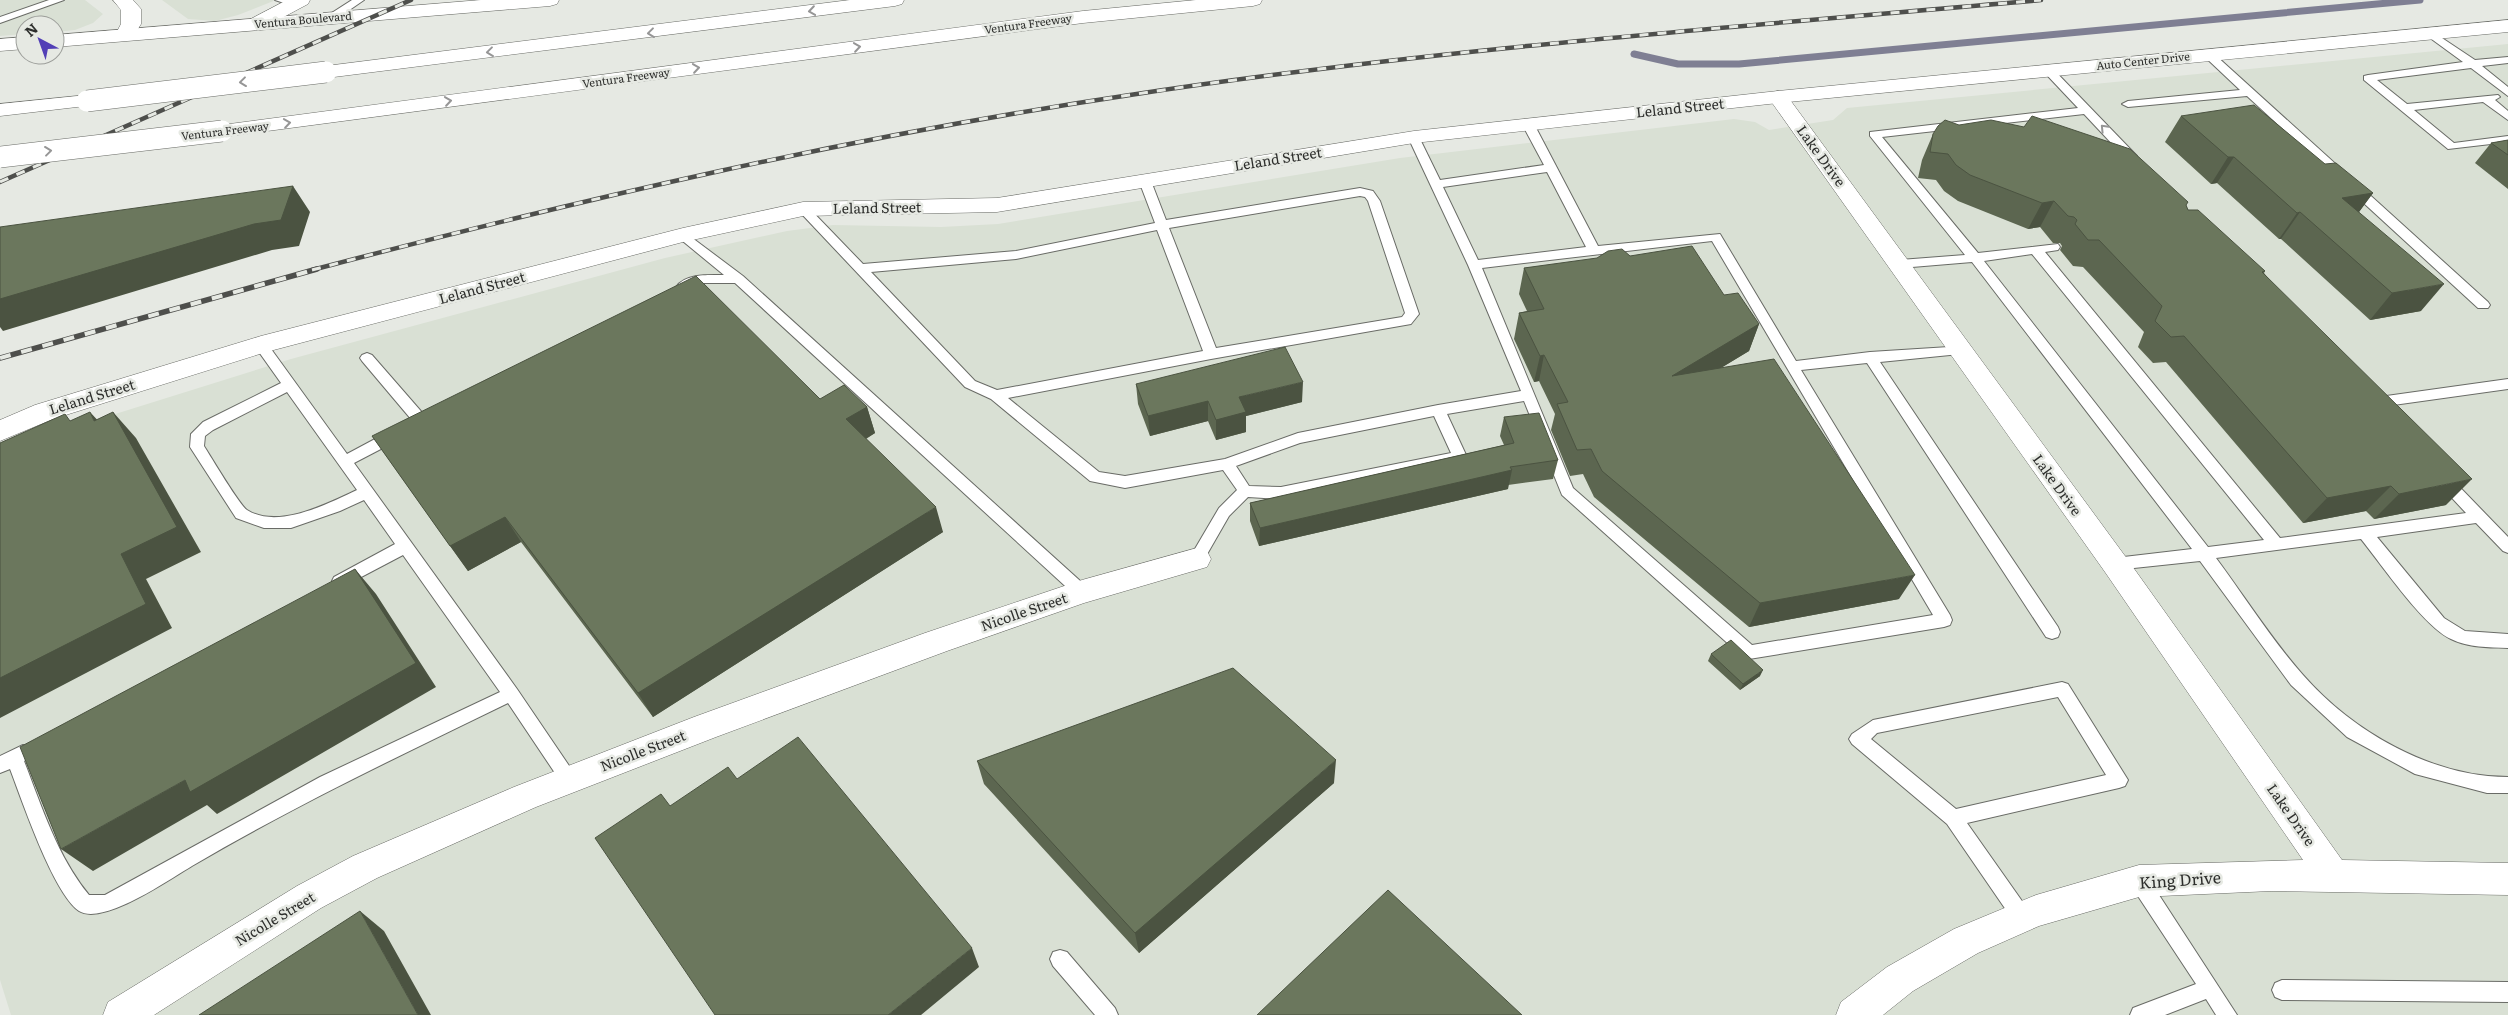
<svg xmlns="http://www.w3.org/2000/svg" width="2508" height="1015" viewBox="0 0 2508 1015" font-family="Literata,serif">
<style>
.built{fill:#d9e0d4}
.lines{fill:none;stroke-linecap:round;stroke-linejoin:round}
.stream{stroke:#7f7f93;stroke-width:7}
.service-casing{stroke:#696b66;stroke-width:2}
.minor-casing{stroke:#696b66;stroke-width:1}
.tertiary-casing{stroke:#696b66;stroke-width:1}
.motorway-casing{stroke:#696b66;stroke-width:1}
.service{fill:#fff;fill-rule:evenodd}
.minor{fill:#fff;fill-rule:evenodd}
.tertiary{fill:#fff;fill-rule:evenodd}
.motorway{fill:#fff;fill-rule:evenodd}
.rail-far1-casing{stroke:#4e4f4c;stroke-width:4.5}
.rail-casing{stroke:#4e4f4c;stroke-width:5.5}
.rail-far1{stroke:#e6e9e3;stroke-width:3;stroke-dasharray:9;stroke-linecap:butt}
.rail{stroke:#e6e9e3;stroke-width:4;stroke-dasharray:11;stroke-linecap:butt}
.motorway-bridge-casing{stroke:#696b66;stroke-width:22;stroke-linecap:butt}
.motorway-bridge{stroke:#fff;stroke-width:21}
.wall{fill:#5c6650}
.shaded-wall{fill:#4b5341}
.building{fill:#6b775d;stroke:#4b5341}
.oneway{stroke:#969696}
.labels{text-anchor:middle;stroke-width:5;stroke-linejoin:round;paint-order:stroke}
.far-street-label{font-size:11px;fill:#2d2e2c;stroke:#e6e9e3}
.street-label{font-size:14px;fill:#2d2e2c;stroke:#e6e9e3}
.near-street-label{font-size:16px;fill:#2d2e2c;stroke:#e6e9e3}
</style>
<rect width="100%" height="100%" fill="#e6e9e3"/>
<!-- built -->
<path class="built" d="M0,0H85L103,14L93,23L75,30L55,32V25H25V34L0,36Z
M162,0H276L238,15L215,21L188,19Z
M2508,44V1015H11L0,980V458L80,425L291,359L665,258L787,231L833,225L941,227L998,224L1400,158L1734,119L1755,122L1769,130L1833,120L1847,108Z"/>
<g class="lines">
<!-- stream -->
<path class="stream" d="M1634,54L1678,64H1739L2420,0"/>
<defs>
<path id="service" d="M49,0H64L0,23V17Z
M275,0H293L298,3L293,6Z
M352,0H364L335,20H327V16Z
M2430,30L2475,60L2508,57V63L2482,66L2508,87V96L2471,68L2377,80L2407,104L2498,95L2500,97L2495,100L2508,111V120L2483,102L2414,110L2454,143L2508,136V142L2448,149L2364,80V76L2368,75L2463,62L2426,35V31Z
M2209,52L2213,53L2488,302L2490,305L2488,308H2478L2247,96L2128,107L2122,104L2128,101L2240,90L2205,57V53Z
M2048,67L2052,68L2137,156V162H2129L2084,114L1882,137L1978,253L2058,244L2060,247L2058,250L2045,252L2280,538L2466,513L2438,483L2436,479L2438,475H2448L2508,537V553L2503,551L2476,523L2377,537L2444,618L2465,631L2508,634V648C2488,647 2469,648 2451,639C2424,627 2382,565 2361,539L2216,558C2245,597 2271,639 2303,675C2352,731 2431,777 2508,777V793H2487L2415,774L2347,737L2291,685L2200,561L2115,570L2110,568L2107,564L2110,560L2115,558L2192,549L1972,262L1900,268L1894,264L1900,260L1965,255L1870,136V132L2078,108L2044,72L2043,70ZM2032,254L2264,540L2208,547L1984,261Z
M1528,121L1534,124L1598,246L1720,234L1796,361L1870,352L1965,346L1967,349L1965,352L1960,354L1880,362L2058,627L2060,632L2058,637L2052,639L2046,637L1867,363L1801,370L1950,615L1952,620L1950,625L1944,627L1749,659L1743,657L1562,495L1524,401L1447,414L1467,457L1465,461L1281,499L1248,497L1229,516L1202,563L1197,565L1192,563L1189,559L1219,508L1237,490L1223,470L1125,488L1090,481L991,399L965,387L797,209L799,206H807L863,264L1016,251L1155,223L1139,181L1145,177L1151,181L1166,220L1360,188L1373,191L1380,201L1419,314L1411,324L1211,359L1008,398L1099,472L1125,476L1225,459L1298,433L1438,405L1521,391L1468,265L1408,137L1410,135H1418L1440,180L1544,165L1522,124ZM1547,172L1586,247L1478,260L1443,187ZM1360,196L1365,197L1368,201L1405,313L1402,317L1216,348L1169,228ZM1157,230L1203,351L997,390L975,381L871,272L1016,259ZM1712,241L1933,615L1752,645L1573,488L1482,268ZM1434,416L1451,453L1281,487L1249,486L1236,466L1300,443Z
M683,231L743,276L1088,588L1090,592L1088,596L1082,598L1076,596L735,283H703L682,291L677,290L676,287C686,273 709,275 724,275L679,238L677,235L679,232Z
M261,340L266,342L347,454L390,431H400L402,435L400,439L354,463L517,689L578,779L575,785L569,787L563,785L508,703C401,755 294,806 192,866C170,879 103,926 79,911C53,893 22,800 10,769L0,773V756L23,745L29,748L32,753L29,758L24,761C42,807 57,856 89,895H105L320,777L500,692L403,555L346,585L340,587L334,585L332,581L334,577L395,544L364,500L340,511L291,528H264L236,518L190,447L191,434L203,422L281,383L254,345ZM287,392L357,490C329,503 278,530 247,510C240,506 211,457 204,446L205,436L213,430Z
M367,353L372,355L426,417L428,421L426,425H416L362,361L360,358L362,355Z
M2508,379V389L2372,408L2365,403L2372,398Z
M2062,682L2068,684L2128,780L2125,786L2119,788L1967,823L2029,911L2031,917L2029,923L2022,926L2015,923L1947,824L1852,744L1849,739L1852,734L1873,720ZM2058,697L2106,775L1956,809L1871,739L1877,733Z
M2139,872L2146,875L2237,1015H2216L2206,999L2165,1015H2130L2133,1008L2196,984L2132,887L2130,881L2132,875Z
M1060,950L1067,952L1115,1008L1118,1015H1095L1053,966L1050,959L1053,952Z
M2282,980L2508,982V1002L2282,1000L2275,997L2272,990L2275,983Z"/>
<path id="minor" d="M113,0H133L141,9V24L132,39H118L115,35L121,24V10Z
M287,0H310L308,4L263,28H249L246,24L249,20Z
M1778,91L1785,93L2125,556L2342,860L2508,863V895L2271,891L2139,897L2039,926L1978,953L1913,991L1883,1015H1836L1841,1002L1887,967L1954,929L2036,895L2139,865L2303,860L2105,572L1768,97L1771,93Z
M1197,548L1207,551L1211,559L1207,567L1084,603L947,651L716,737L536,807L377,878L321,908L154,1015H103L108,1002L297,886L353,856L514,787L694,717L925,633L1082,580Z"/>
<path id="tertiary" d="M481,0H559L557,4L550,6L55,47V35Z
M2508,20V32L1778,103L1414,143L997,212L803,216L683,242L266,352L53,419L0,441V420L35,405L261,336L683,228L803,202L997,198L1414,131L1778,91Z
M25,37V49L0,51V39Z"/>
<path id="motorway" d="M850,0H904L902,4L895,6L326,78L319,76L316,72L319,68L326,66Z
M1196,0H1262L1260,4L1253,6L1083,23L222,137L215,135L211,131L215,127L222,125L1083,11Z
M87,95L94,97L97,101L94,105L0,116V104Z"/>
</defs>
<!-- service casing -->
<use href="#service" class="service-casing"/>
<!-- minor casing -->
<use href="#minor" class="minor-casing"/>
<!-- tertiary casing -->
<use href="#tertiary" class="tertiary-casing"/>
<!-- motorway casing -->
<use href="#motorway" class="motorway-casing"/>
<!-- service -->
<use href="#service" class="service"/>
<!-- minor -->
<use href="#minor" class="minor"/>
<!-- tertiary -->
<use href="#tertiary" class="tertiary"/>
<!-- motorway -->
<use href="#motorway" class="motorway"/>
<defs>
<path id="rail-far1" d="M0,182L411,0
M312,270C582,199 854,136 1130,95C1432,49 1737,27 2041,0"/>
<path id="rail" d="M0,358L317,269"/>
</defs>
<!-- rail-far1 casing -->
<use href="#rail-far1" class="rail-far1-casing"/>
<!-- rail casing -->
<use href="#rail" class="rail-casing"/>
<!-- rail-far1 -->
<use href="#rail-far1" class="rail-far1"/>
<!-- rail -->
<use href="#rail" class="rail"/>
<defs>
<path id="motorway-bridge" d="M87,101L326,72
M0,157L222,131"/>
</defs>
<!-- motorway-bridge casing -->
<use href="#motorway-bridge" class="motorway-bridge-casing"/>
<!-- motorway-bridge -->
<use href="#motorway-bridge" class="motorway-bridge"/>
</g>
<!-- wall -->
<path class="wall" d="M2181,116L2325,164L2373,193L2359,212L2421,311L2370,320L2281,239H2279L2217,183L2211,184L2165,142Z
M1933,134L2186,205L2188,210L2265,271L2264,273L2446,505L2374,519L2366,511L2303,523L2166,362L2153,363L2138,347L2144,332L2083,267L2073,266L2060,250L2062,246L2060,243H2053L2040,227L2028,229L1958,201L1944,191L1936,180L1918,178L1922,160Z
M2508,140V189L2475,163L2491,143Z
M1630,256L1724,295L1759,324L1749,351L1721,368L1899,599L1749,627L1594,497L1583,474L1570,476L1551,430L1555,414L1539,381L1534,382L1514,339L1519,313L1527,311L1519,294L1524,268Z
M1136,384L1302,402L1246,416V432L1216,440L1208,421L1150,436L1138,404Z
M820,399L867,407L875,433L866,439L943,532L653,717L521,542L468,571L372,436Z
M1504,417L1558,460L1553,479L1508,485V489L1259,546L1250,521V503L1504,445L1500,436Z
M1711,654L1760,676L1740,690L1708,661Z
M977,761L1334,783L1139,953L984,784Z"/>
<!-- shaded-wall -->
<path class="shaded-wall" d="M2228,157H2234L2217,183L2211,184Z
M293,186L310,212L299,246L272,250L3,331L0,327V274Z
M2373,193L2353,220L2342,198Z
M2054,201L2040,227L2028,229L2042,203Z
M2300,212L2281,239H2279L2297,213Z
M2444,284L2421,311L2370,320L2392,293Z
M1759,324L1749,351L1664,402L1672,376Z
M1544,355L1539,381L1534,382L1540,356Z
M1303,382L1302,402L1246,416V432L1216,440V420L1239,397Z
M1208,401V421L1150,436L1148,416Z
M867,407L875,433L855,445L846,419Z
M90,412L114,438L94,421Z
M113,412L136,438L201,552L146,579L172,628L0,718V678Z
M1512,470L1508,489L1259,546L1260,528Z
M2472,479L2446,505L2374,519L2399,494Z
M2391,486L2366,511L2303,523L2327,498Z
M936,507L943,532L653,717L638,693Z
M505,517L521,542L468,571L450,546Z
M355,569L376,594L436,687L217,814L207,805L93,871L61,849L185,780Z
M1915,575L1899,599L1749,627L1760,603Z
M1763,670L1760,676L1740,690L1743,684Z
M1336,760L1334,783L1139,953L1135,933Z
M360,911L384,931L431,1015H418Z
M972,948L979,967L921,1015H888Z"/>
<!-- building -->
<path class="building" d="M2254,105L2325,164L2336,163L2373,193L2342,198L2444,284L2392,293L2300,212L2297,213L2234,157H2228L2181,116Z
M2032,116L2130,149L2188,202L2186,205L2188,210H2198L2265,271L2262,272L2472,479L2399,494L2391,486L2327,498L2184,336L2171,337L2155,321L2162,306L2099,240H2088L2075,224L2077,220L2074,217L2068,216L2054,201L2042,203L1970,175L1956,165L1948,154L1930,152L1933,134L1938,126L1945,120L1959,125L1991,120L2024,127Z
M2508,140V155L2491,143Z
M293,186L281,220L254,224L0,299V227Z
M1692,246L1724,295L1738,293L1759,324L1672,376L1774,359L1915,575L1760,603L1602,471L1591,449L1577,450L1557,404L1568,402L1544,355L1540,356L1519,313L1544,309L1524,268L1597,258L1608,251L1622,249L1630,256Z
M696,276L820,399L844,385L867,407L846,419L936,507L638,693L505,517L450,546L372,436Z
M1285,347L1303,382L1239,397L1246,412L1216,420L1208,401L1148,416L1136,384Z
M90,412L94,421L113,412L177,527L121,554L146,604L0,678V443L65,414L70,421Z
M1539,413L1558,460L1510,467L1512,470L1260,528L1250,503L1514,443L1504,417Z
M355,569L416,663L190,792L185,780L61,849L20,747Z
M1731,640L1763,670L1743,684L1711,654Z
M1233,668L1336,760L1135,933L977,761Z
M798,737L972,948L888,1015H715L595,838L661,794L670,806L728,767L737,779Z
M1388,890L1522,1015H1257Z
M360,911L418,1015H199Z"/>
<!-- one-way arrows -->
<defs><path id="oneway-chevron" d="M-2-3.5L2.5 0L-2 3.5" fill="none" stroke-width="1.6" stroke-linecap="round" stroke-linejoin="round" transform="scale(1.25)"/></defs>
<g class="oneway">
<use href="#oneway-chevron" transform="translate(812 11) rotate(172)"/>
<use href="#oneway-chevron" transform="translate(651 33) rotate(173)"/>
<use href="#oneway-chevron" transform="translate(857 47) rotate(-8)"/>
<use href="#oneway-chevron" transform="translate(490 52) rotate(173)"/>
<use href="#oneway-chevron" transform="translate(696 68) rotate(-8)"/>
<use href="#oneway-chevron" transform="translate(243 82) rotate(173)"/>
<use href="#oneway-chevron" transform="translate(448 101) rotate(-8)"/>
<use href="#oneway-chevron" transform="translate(287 123) rotate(-8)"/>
<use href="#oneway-chevron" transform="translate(2104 128) rotate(-134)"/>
<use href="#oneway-chevron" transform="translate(48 151) rotate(-7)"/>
</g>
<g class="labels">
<!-- far-street labels -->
<g class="far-street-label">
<text transform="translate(303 20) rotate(-5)" y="4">Ventura Boulevard</text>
<text transform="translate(1028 24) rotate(-8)" y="4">Ventura Freeway</text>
<text transform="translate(2143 61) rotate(-6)" y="4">Auto Center Drive</text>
<text transform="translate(626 78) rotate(-8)" y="4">Ventura Freeway</text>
<text transform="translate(225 131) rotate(-7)" y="4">Ventura Freeway</text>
</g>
<!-- street labels -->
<g class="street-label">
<text transform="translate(1680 108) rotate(-6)" y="5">Leland Street</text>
<text transform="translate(1821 156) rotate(54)" y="5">Lake Drive</text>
<text transform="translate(1278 159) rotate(-9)" y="5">Leland Street</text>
<text transform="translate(877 208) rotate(-1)" y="5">Leland Street</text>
<text transform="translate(482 288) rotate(-15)" y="5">Leland Street</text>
<text transform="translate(92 397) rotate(-17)" y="5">Leland Street</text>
<text transform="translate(2057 485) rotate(54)" y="5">Lake Drive</text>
<text transform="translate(1024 612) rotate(-19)" y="5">Nicolle Street</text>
<text transform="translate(643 751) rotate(-21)" y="5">Nicolle Street</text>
<text transform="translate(2291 815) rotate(55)" y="5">Lake Drive</text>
<text transform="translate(275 919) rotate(-31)" y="5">Nicolle Street</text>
</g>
<!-- near-street labels -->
<g class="near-street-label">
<text transform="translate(2180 880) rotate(-4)" y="6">King Drive</text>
</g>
</g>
<!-- north arrow -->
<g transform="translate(40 40) rotate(319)"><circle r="24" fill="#e6e9e3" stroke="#9c9e9a"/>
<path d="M0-4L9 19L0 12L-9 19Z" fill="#523fb6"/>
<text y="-8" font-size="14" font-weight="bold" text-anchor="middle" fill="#2d2e2c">N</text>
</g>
</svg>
